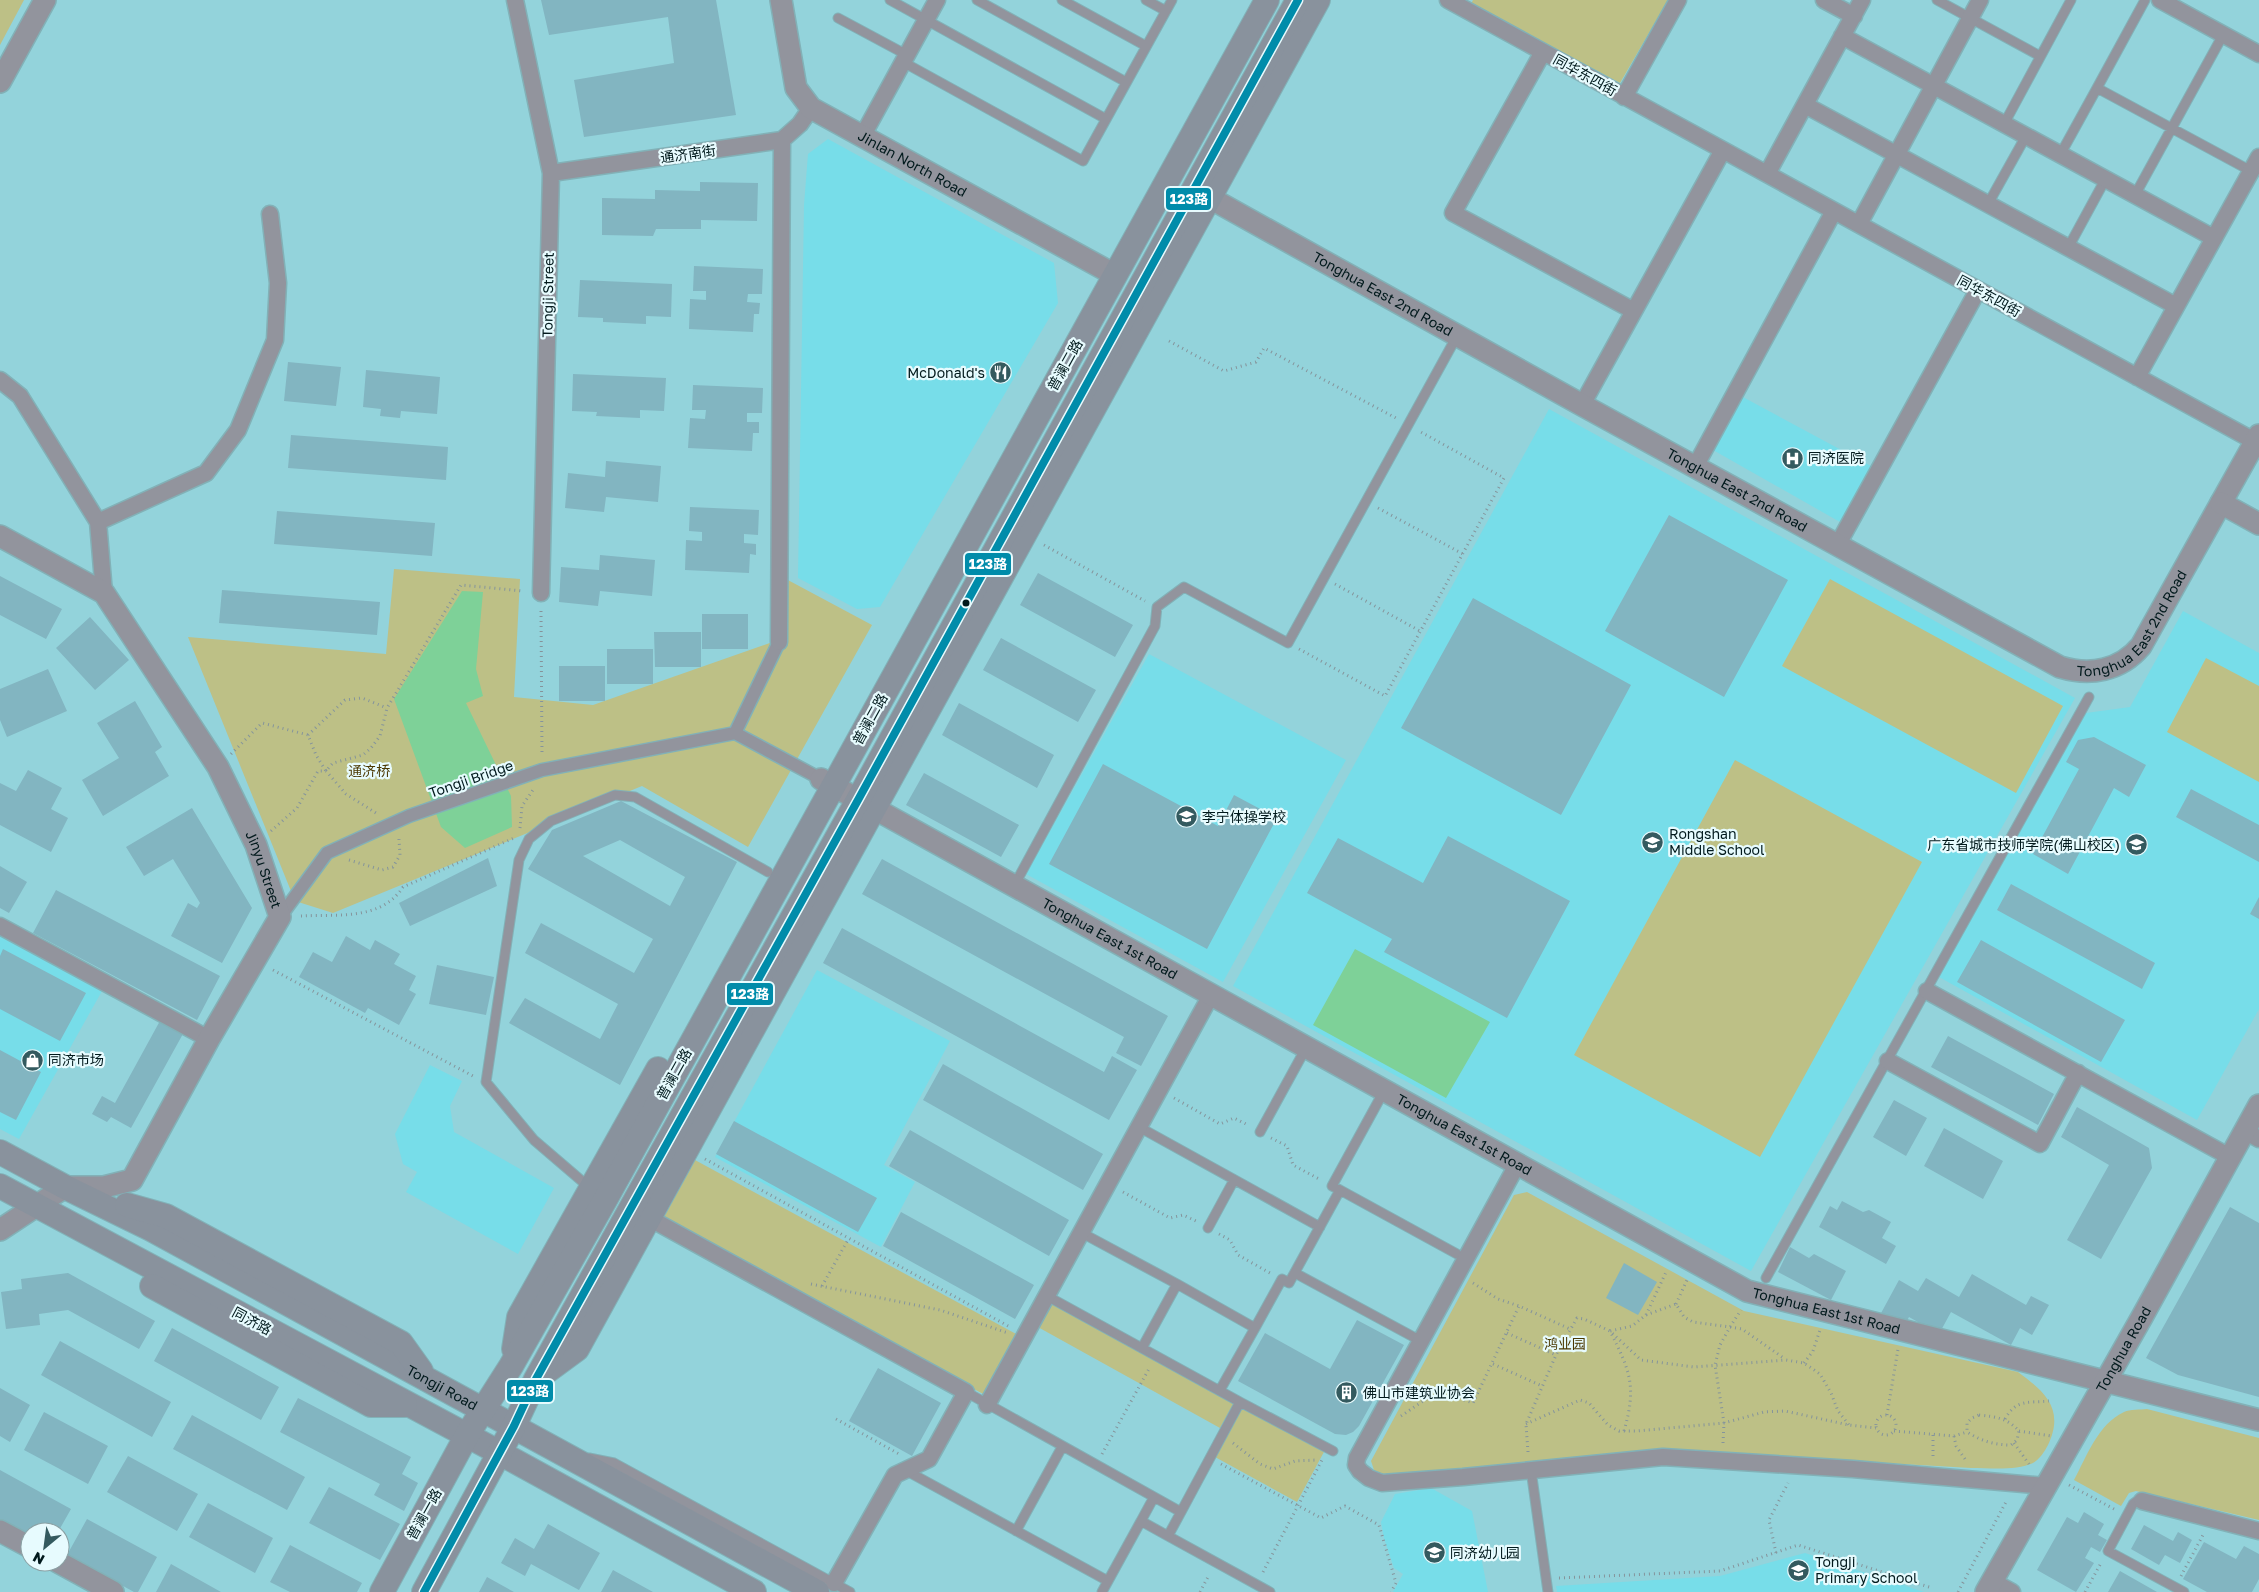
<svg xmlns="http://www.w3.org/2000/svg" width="2259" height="1592" viewBox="0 0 2259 1592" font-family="'Golos Text','Noto Sans SC',sans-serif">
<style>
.built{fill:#77dde9}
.green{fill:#bdc086}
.water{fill:#7ed198}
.building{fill:#82b5c1;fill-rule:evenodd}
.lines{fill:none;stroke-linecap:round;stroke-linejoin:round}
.service-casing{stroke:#82b1b7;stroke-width:11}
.pedestrian-casing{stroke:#82b1b7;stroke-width:15}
.minor-casing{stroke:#82b1b7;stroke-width:19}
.tertiary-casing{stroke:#82b1b7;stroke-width:24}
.secondary-casing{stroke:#82b1b7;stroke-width:26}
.path{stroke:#85949b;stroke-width:3;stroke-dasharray:1 4;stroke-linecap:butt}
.service{stroke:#92949d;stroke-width:9}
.pedestrian{stroke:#92949d;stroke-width:12}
.minor{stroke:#92949d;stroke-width:16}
.tertiary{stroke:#92949d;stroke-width:21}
.secondary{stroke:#89929d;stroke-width:24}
.bus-1-casing{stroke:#e7fbfe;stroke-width:11}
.bus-1{stroke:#008caa;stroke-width:8}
.bus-dot{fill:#01191c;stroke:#e7fbfe;stroke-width:2}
.labels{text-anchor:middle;stroke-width:4.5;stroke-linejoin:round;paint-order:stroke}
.street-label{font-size:14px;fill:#01191c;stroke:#e7fbfe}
.poi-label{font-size:14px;fill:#01191c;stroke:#e7fbfe;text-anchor:start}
.park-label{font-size:14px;fill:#4b3802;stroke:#e7fbfe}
.line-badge{stroke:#e7fbfe;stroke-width:2}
.badge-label{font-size:14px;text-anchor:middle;font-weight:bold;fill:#fff}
</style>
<rect width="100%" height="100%" fill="#93d3db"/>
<!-- built -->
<path class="built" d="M828,139L1054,263L1058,303L880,607L857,609L798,578L804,205L808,154Z
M1741,396L1871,466L1840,522L1713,450Z
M1549,409L2075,698L1751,1271L1233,986Z
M2183,611L2259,653V1009L2197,1120L1939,977L2086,713L2130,707Z
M1149,654L1346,760L1223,982L1026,874Z
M0,935L102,991L19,1139L0,1129Z
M817,970L950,1041L884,1165L915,1182L881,1247L715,1157Z
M430,1065L462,1081L450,1106L454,1132L554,1188L518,1254L406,1192L417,1172L403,1164L395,1134Z
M1431,1488L1472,1511L1488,1592H1393L1403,1574L1394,1568L1384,1538L1381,1522L1395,1494Z
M1805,1553L1924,1592H1557L1556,1586L1720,1576Z"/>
<!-- green -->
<path class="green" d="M0,0H24L0,45Z
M1473,0H1668L1620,83L1471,4Z
M394,569L520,579L514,697L593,705L784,638L786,579L872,625L748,847L642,786L333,913L295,901L188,637L386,654Z
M1830,579L2063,706L2016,793L1782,666Z
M2206,658L2259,686V782L2167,732Z
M1735,760L1922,862L1760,1157L1574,1055Z
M695,1160L1018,1335L985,1395L663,1219Z
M1527,1192L1744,1311L2018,1372C2045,1392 2065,1409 2048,1445C2045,1451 2039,1460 2033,1463C2016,1471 1990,1468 1971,1468L1663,1450L1421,1475H1384L1374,1470L1371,1461L1514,1195Z
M1050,1302L1234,1403L1220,1428L1036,1326Z
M1242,1406L1325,1450L1297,1502L1215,1457Z
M2147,1409L2259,1438V1520L2136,1491L2129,1493L2121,1506L2074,1480C2087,1456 2098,1424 2124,1412C2130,1409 2140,1410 2147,1409Z"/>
<!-- water -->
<path class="water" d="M462,591L483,592L476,669L483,696L466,703L511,796L512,827L465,848L441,827L394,699Z
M1355,949L1490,1022L1446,1098L1313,1025Z"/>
<!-- building -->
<path class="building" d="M541,0H716L736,115L584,137L574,80L674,63L668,17L549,35Z
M700,182L758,183L757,221L701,220V229H656L653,236L602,235V198L655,199V190L700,191Z
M694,266L763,269L762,294H748L747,302L760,303L759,314H754L753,332L689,329L690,299L706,300V291H693Z
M580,280L672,284L671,317L646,316V324L603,322V318L578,317Z
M288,362L341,367L336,406L284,401Z
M366,370L440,377L437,414L401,411L400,418L380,416L381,409L363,407Z
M573,374L666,378L664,411L640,410V418L596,416L597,412L572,411Z
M693,385L763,388L762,413H747V422H759V433H753L752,451L688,448L690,418L705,419L706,410H692Z
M291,435L448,447L446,480L288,468Z
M606,461L661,466L658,502L606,497L604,512L565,508L568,473L605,477Z
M690,507L759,510L758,535L744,534V543L756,544V555L750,554L749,573L685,570L686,540L702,541V532L689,531Z
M277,511L435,523L432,556L274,544Z
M1669,515L1788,580L1724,697L1605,631Z
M600,555L655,560L652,596L600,591L598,606L559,602L561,567L599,570Z
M1038,573L1133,625L1115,657L1020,605Z
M0,576L62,609L46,639L0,615Z
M222,590L380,602L377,635L219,623Z
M1473,598L1631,685L1561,815L1401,728Z
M702,614H748V649H702Z
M90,617L129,660L95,690L56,648Z
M654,632H701V667H655Z
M1001,638L1096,690L1078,722L983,670Z
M607,649H653V684H607Z
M559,666H605V701H559Z
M48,669L67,711L7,737L0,720V689Z
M135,701L162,747L155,752L169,776L103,816L82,780L119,758L97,723Z
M959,703L1054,755L1037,788L942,735Z
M2094,737L2146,765L2129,797L2114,788L2068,874L2033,854L2079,769L2066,762L2078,740Z
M1103,764L1218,826L1234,795L1277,818L1207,949L1049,864Z
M28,770L62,788L51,809L68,818L51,852L0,825V783L16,791Z
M924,773L1019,825L1001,857L906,805Z
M2191,789L2259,825V862L2176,817Z
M621,801L737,862L620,1085L509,1023L525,998L600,1039L618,1004L525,953L541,923L634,973L653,939L528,869L552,830ZM620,840L685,877L670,906L583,856Z
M192,808L252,908L222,963L171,936L188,903L197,908L200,903L173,859L144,876L126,847Z
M1448,836L1570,901L1507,1018L1384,952L1392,939L1307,893L1338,838L1423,883Z
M488,858L497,886L410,926L399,903Z
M882,859L1168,1016L1141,1066L1116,1053L1124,1037L862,894Z
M0,866L27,882L9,913L0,908Z
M2011,884L2155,963L2142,989L1997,910Z
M56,890L220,976L197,1020L33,933Z
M2259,897V919L2250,914Z
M842,928L1104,1072L1112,1056L1137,1070L1109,1120L823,963Z
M346,936L370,950L375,940L400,954L394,964L416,976L409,990L416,994L399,1025L368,1008L365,1013L299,977L313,952L332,962Z
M1981,940L2125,1020L2101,1062L1957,982Z
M3,949L86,993L60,1041L0,1009V956Z
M437,965L494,977L486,1015L429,1004Z
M161,1019L184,1032L131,1128L111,1117L107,1122L92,1114L102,1096L115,1103Z
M1948,1036L2054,1094L2038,1125L1931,1067Z
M0,1050L41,1072L16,1120L0,1112Z
M943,1064L1103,1154L1083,1190L923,1100Z
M1894,1100L1927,1118L1906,1156L1873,1137Z
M2077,1107L2149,1148L2152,1168L2101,1259L2067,1240L2109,1165L2061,1137Z
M734,1121L877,1198L858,1232L716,1154Z
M1944,1128L2003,1161L1983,1199L1924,1166Z
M910,1130L1069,1220L1049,1256L889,1166Z
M1842,1201L1863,1212L1869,1210L1891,1222L1882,1238L1896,1246L1886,1264L1819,1227L1830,1206L1837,1210Z
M2230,1207L2259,1223V1397L2178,1375L2146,1358Z
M901,1212L1034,1285L1015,1319L883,1246Z
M1790,1247L1809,1258L1814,1254L1846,1271L1831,1300L1778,1272Z
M1624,1263L1657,1282L1638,1315L1606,1298Z
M68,1273L155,1321L139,1349L68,1310L39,1314L40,1325L6,1329L1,1292L22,1289L21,1279Z
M1972,1274L2026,1305L2031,1296L2049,1305L2032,1335L2020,1328L2011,1345L1951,1312L1939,1334L1909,1317L1903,1328L1880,1315L1899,1280L1918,1291L1926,1278L1959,1297Z
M1357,1320L1404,1345L1359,1426L1353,1432L1346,1435L1335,1434L1238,1381L1265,1333L1330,1369Z
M172,1328L279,1387L261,1420L154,1361Z
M60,1341L171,1402L152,1437L41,1375Z
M878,1368L941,1403L912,1456L849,1421Z
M0,1388L30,1405L10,1442L0,1436Z
M298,1398L411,1457L402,1474L418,1483L404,1511L374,1495L380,1484L280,1432Z
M44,1412L108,1446L88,1484L24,1450Z
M192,1415L305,1477L287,1510L173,1449Z
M128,1456L198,1494L177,1531L107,1492Z
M0,1470L71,1509L58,1532H30V1535L0,1519Z
M329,1487L400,1524L380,1560L309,1523Z
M208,1503L273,1538L255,1573L189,1537Z
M2084,1512L2104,1524L2098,1535L2107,1540L2100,1552L2091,1547L2085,1558L2094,1563L2076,1592L2037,1570L2067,1517L2078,1523Z
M87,1519L157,1557L138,1592H134L67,1555Z
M548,1524L600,1553L579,1590L531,1564L525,1576L501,1563L515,1538L534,1549Z
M2144,1525L2173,1541L2178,1532L2192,1540L2180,1563L2165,1555L2159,1565L2131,1549Z
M2204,1542L2236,1559L2244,1546L2259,1554V1579L2252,1592H2207L2183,1579Z
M290,1545L362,1583L357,1592H290L270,1582Z
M171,1564L221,1592H156Z
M613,1570L653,1592H601Z
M2120,1571L2157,1592H2108Z
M487,1577L514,1592H479Z"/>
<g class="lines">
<defs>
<path id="service" d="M890,0L1106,119
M977,0L1126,82
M1062,0L1146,46
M1146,0L1166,11
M1937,0L2040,56
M838,18L907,55
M903,62L1083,161L1172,0
M2097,88L2145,0
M2004,124L2071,0
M2060,155L2097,88L2251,171
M2135,195L2223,35
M1988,204L2026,136
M2068,248L2105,180
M1014,886L1155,626L1157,607L1184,587L1288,643L1457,336
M1139,1127L1320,1227
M1260,1132L1306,1048
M590,1188L534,1140L486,1082L519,860L529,839L551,821L615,795L635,797L768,872
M1340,1190L1457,1254
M1208,1228L1234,1180
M1082,1233L1177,1284
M1295,1273L1421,1341
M1766,1278L2089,697
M1142,1348L1177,1284L1255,1328L1282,1279L1289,1283L1340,1190L1332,1186L1384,1091
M1220,1390L1255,1328
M966,1392L1181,1512L1240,1402L1047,1296
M1240,1402L1333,1451
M589,1458L614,1463L850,1592
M905,1470L1108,1581L1102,1592
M1531,1470L1548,1592
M2142,1501H2137L2133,1504L2108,1551L2184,1592
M1181,1512L1168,1536L1270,1592
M1141,1521L1154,1497
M1016,1531L1062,1447
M1108,1581L1141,1521L1168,1536"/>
<path id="pedestrian" d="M735,733L779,642
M280,917L327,853L409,816L542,770L735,733L821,779"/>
<path id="minor" d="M515,0L551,173L541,593
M1448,0L1723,150
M1824,0L1854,16
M2160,0L2259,54
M1842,36L2214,238
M1543,52L1453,213L1634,311
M1624,97L1678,0
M1805,105L2176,306
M862,137L937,0
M551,173L782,140L800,124L811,108
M1767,174L1862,0
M1859,224L1980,0
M2137,377L2259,157
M0,380L20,396L98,522L104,593
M1582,405L1723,150L2256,442
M1695,467L1834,211
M98,522L206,473L238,430L275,340L278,283L270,214
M1837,546L1978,290
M779,642L782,140
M0,926L209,1039
M1927,991L2230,1157
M1888,1061L2040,1144L2078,1073
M2245,1131L2259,1139
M1518,1163L1357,1458L1356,1465L1360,1471L1369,1478L1382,1483L1463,1477L1663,1457L1853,1469L2045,1486
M649,1218L966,1392L929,1459L895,1475L834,1583
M987,1405L1211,995
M2142,1501L2259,1531
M1992,1581L2012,1592"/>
<g id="tertiary">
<path id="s1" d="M781,0L796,88L811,108L1115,275"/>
<path d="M0,82L45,0"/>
<path id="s2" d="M1194,189L1582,405L2060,667C2090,676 2120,671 2141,646L2259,435"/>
<path d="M2221,503L2259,524"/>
<path id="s3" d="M0,536L104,593L218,767L256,845L280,917L209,1039L132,1180L104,1187H65L0,1230"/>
<path id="s4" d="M821,779L1747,1291L2259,1420"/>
<path d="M0,1531L30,1547"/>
<path d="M58,1562L113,1592"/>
<path id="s5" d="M1986,1592L2142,1317L2259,1105"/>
</g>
<g id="secondary">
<path id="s6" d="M0,1152L65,1187L151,1229L817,1592"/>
<path d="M0,1186L500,1453L754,1592"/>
<path d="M127,1205L166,1216L401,1343L421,1371"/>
<path d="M152,1286L371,1405H405"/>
<path d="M514,1349L519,1317L658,1069"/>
<path d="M543,1374L577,1349L1318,0"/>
<path d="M382,1592L467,1435L511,1366L605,1200L1267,0"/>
<path d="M424,1592L514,1426L536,1379L858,800L1298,0"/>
</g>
</defs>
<!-- service casing -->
<use href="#service" class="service-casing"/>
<!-- pedestrian casing -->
<use href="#pedestrian" class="pedestrian-casing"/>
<!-- minor casing -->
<use href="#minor" class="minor-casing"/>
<!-- tertiary casing -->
<use href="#tertiary" class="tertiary-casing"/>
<!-- secondary casing -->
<use href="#secondary" class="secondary-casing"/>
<!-- path -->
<path class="path" d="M1169,341L1224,371L1256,362L1264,348L1396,418
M1378,508L1463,554
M1044,545L1145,601
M1335,584L1420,631
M541,611L542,755
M1299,649L1385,696L1504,478L1419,431
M308,735L345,700L362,698L387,708
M231,754L262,723L308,735L316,755L326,771L333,763L363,755L371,748L380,736L387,708L461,585L523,591
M520,828L522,806L533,790
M271,831L297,808L318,771H326L346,794L376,813
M349,860L382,870L393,867L400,855L399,839
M301,916C337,914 381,921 403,887L514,838
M273,970L473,1076
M1174,1098L1220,1124L1234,1118L1248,1125
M1271,1138L1287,1146L1293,1165L1321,1180
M705,1159L1010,1327
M1123,1192L1170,1218L1183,1215L1196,1221
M1219,1234L1230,1240L1238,1255L1270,1273
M1473,1283L1498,1299L1519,1306L1570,1329
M811,1284L940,1310L1008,1333
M822,1286L849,1238
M1676,1304L1687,1280
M1646,1315L1676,1304L1684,1317L1693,1322L1730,1327L1741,1310
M1507,1333L1556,1355
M1804,1363L1813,1351L1820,1330
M1493,1364L1542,1386
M1876 1425a10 10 0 1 1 20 0a10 10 0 1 1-20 0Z
M1887,1415L1898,1349
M1979,1415C1997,1417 2007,1418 2019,1431L2017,1440L2011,1445C1995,1445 1981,1441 1967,1432V1423L1972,1418Z
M1401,1416L1429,1397L1446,1394L1473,1403L1519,1306
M836,1419L899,1454
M2005,1419C2016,1399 2028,1403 2049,1401
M1526,1424L1580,1400L1589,1403L1608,1425L1619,1431H1637L1724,1423L1764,1412L1785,1411L1849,1425L1876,1428
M1624,1431C1637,1386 1630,1371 1610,1331L1632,1326L1646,1315L1667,1270
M1894,1431L1954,1436L1967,1432
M2019,1431L2052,1436
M1933,1435V1460
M1954,1436L1956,1446L1967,1462
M1233,1443L1260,1464L1273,1469L1295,1461L1317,1460
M1723,1443L1724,1423L1715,1365L1720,1345L1730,1327L1742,1329L1785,1359
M2014,1443L2029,1464
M1528,1452L1526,1424L1556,1355L1577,1318L1584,1319L1610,1331L1641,1360L1694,1367L1786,1360L1804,1363L1820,1374L1831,1393L1838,1411L1849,1425
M1102,1454L1150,1367
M1221,1464L1321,1518L1345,1506L1379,1525L1396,1583L1391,1592
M2069,1485L2114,1509
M1776,1553L1769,1520L1788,1483
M1263,1572L1322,1460
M2181,1576L2203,1535
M1559,1578L1720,1571L1798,1545L1932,1588
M1200,1592L1209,1575
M1958,1592L2007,1500
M2085,1592L2101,1563"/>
<!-- service -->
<use href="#service" class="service"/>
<!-- pedestrian -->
<use href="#pedestrian" class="pedestrian"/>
<!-- minor -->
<use href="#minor" class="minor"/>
<!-- tertiary -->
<use href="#tertiary" class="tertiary"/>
<!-- secondary -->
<use href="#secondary" class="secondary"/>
<defs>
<path id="bus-1" d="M424,1592L514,1426L536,1379L858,800L1298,0"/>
</defs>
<!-- bus-1 casing -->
<use href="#bus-1" class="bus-1-casing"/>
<!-- bus-1 -->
<use href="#bus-1" class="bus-1"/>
</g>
<!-- icons -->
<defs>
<symbol id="restaurant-disc" viewBox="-11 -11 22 22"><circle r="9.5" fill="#345a5f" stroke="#e7fbfe"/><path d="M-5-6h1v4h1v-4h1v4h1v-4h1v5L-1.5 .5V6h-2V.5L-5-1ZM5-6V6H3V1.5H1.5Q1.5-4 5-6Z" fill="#fff"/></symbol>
<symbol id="hospital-disc" viewBox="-11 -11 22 22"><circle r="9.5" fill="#345a5f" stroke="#e7fbfe"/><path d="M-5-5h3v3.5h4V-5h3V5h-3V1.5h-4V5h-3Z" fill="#fff"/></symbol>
<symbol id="school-disc" viewBox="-11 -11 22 22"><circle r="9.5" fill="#345a5f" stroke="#e7fbfe"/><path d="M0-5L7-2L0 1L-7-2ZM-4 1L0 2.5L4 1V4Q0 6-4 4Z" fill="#fff"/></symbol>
<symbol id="shop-disc" viewBox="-11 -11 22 22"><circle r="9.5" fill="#345a5f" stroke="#e7fbfe"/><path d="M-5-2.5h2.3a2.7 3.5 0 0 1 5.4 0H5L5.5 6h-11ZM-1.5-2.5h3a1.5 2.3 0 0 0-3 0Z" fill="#fff"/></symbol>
<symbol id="building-disc" viewBox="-11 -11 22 22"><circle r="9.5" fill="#345a5f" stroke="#e7fbfe"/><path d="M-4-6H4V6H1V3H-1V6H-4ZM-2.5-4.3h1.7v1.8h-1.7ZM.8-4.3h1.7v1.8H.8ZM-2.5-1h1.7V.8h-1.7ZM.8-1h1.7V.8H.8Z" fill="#fff"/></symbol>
</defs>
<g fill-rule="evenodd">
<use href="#restaurant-disc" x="988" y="360" width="25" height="25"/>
<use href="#hospital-disc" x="1780" y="446" width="25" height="25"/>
<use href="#school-disc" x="1174" y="804" width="25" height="25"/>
<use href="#school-disc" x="1640" y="830" width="25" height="25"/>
<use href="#school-disc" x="2124" y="832" width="25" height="25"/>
<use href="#shop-disc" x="20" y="1048" width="25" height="25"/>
<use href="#building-disc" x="1334" y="1380" width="25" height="25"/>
<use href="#school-disc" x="1422" y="1540" width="25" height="25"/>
<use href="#school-disc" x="1786" y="1558" width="25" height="25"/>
</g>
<!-- markers -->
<circle class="bus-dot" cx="966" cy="603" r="4.5"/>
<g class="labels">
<!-- street labels -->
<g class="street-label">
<text transform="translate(1585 75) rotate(29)" y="5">同华东四街</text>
<text transform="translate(688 154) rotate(-8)" y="5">通济南街</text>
<text dy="5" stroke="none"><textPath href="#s1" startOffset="230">Jinlan North Road</textPath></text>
<text dy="5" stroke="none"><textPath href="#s2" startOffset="216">Tonghua East 2nd Road</textPath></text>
<text transform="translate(548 295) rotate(-89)" y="5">Tongji Street</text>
<text transform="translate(1989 296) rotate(29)" y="5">同华东四街</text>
<text transform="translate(1065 365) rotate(-61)" y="5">普澜二路</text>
<text dy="5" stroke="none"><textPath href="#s2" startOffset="621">Tonghua East 2nd Road</textPath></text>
<text dy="5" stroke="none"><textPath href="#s2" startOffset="1085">Tonghua East 2nd Road</textPath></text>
<text transform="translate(870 719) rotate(-61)" y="5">普澜二路</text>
<text transform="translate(471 779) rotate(-19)" y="5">Tongji Bridge</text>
<text dy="5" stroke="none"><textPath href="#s3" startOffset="439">Jinyu Street</textPath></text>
<text dy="5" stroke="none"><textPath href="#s4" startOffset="330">Tonghua East 1st Road</textPath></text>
<text transform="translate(674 1074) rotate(-61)" y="5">普澜二路</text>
<text dy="5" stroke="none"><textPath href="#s4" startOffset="735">Tonghua East 1st Road</textPath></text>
<text dy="5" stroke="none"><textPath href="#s4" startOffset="1140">Tonghua East 1st Road</textPath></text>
<text transform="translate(252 1321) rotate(28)" y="5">同济路</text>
<text dy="5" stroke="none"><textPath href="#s5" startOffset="279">Tonghua Road</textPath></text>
<text dy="5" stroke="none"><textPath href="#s6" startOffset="501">Tongji Road</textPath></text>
<text transform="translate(424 1514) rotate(-61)" y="5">普澜一路</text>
</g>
<!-- poi labels -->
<g class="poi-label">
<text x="985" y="378" text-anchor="end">McDonald's</text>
<text x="1808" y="463">同济医院</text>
<text x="1202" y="822">李宁体操学校</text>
<text x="1669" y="839">Rongshan<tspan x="1669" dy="16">Middle School</tspan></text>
<text x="2120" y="850" text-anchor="end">广东省城市技师学院(佛山校区)</text>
<text x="48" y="1065">同济市场</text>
<text x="1363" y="1398">佛山市建筑业协会</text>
<text x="1450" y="1558">同济幼儿园</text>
<text x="1815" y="1567">Tongji<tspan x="1815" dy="16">Primary School</tspan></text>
</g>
<!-- park labels -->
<g class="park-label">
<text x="369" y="776">通济桥</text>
<text x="1565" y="1349">鸿业园</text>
</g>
</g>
<g class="line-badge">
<rect x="1165" y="187" width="47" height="24" rx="5" fill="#008caa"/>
<rect x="964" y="552" width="48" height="24" rx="5" fill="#008caa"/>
<rect x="726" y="982" width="48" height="24" rx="5" fill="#008caa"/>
<rect x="506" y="1379" width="48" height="24" rx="5" fill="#008caa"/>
</g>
<g class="badge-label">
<text x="1189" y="204">123路</text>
<text x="988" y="569">123路</text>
<text x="750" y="999">123路</text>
<text x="530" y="1396">123路</text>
</g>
<!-- north arrow -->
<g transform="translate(45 1547) rotate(209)"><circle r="24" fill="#e7fbfe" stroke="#8ba1a4"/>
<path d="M0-4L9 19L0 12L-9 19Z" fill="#345a5f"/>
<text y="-8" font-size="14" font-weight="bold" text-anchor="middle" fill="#01191c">N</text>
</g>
</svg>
